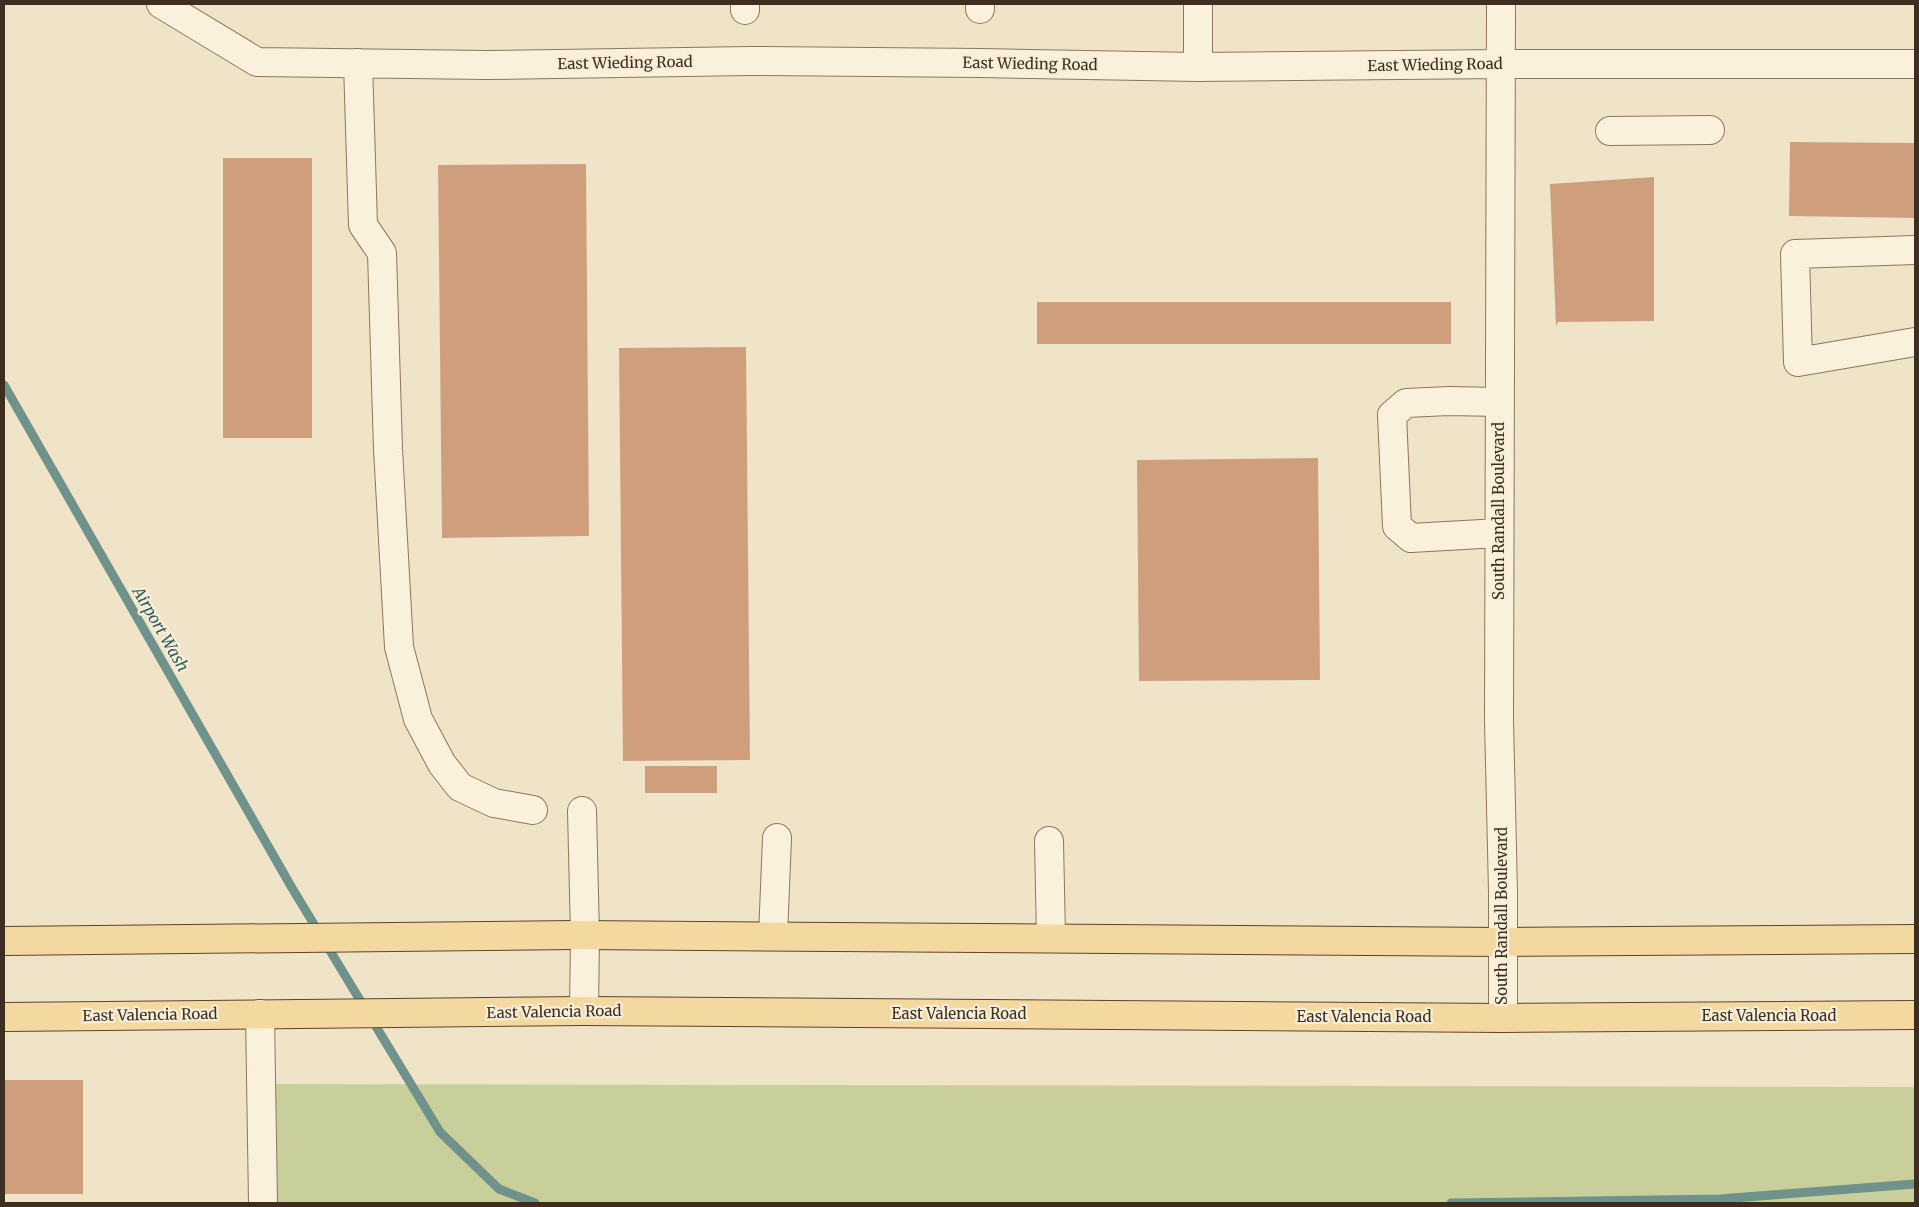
<svg xmlns="http://www.w3.org/2000/svg" width="1919" height="1207" viewBox="0 0 1919 1207" font-family="Merriweather,serif">
<style>
.green{fill:#c9cf9b}
.lines{fill:none;stroke-linecap:round;stroke-linejoin:round}
.stream{stroke:#6f938a;stroke-width:9}
.building{fill:#cf9f7d}
.minor-casing{stroke:#8d765c;stroke-width:30}
.major-casing{stroke:#5b4430;stroke-width:30}
.minor{stroke:#faf1dc;stroke-width:28}
.major{stroke:#f3d9a0;stroke-width:28}
.labels{text-anchor:middle;stroke-width:4.5;stroke-linejoin:round;paint-order:stroke}
.street-label{font-size:15px;fill:#3d2e20;stroke:#f7eed8}
.water-label{font-size:16px;font-style:italic;fill:#2f5d5a;stroke:#f7eed8}
</style>
<rect width="100%" height="100%" fill="#f0e4c8"/>
<!-- green -->
<path class="green" d="M276,1084L1915,1087V1203H277Z"/>
<g class="lines">
<!-- stream -->
<path class="stream" d="M4,385L292,888L440,1132L499,1189L535,1203
M1451,1203L1720,1199L1915,1184"/>
</g>
<!-- building -->
<path class="building" d="M1790,142L1915,143V218L1789,216Z
M223,158H312V438H223Z
M586,164L589,536L442,538L438,165Z
M1654,177V321L1558,322L1556,326L1550,184Z
M1037,302H1451V344H1037Z
M746,347L750,760L623,761L619,348Z
M1318,458L1320,680L1139,681L1137,460Z
M645,766H717V793H645Z
M4,1080H83V1194H4Z"/>
<g class="lines">
<defs>
<path id="minor" d="M161,4L257,62L486,65L750,61L981,63L1198,67L1501,64H1915
M1198,4V67
M1501,4L1499,720L1503,892V1018
M980,9V4
M745,10V4
M358,63L363,225L382,253L388,449L399,647L418,719L442,764L460,787L494,803L533,810
M1610,131L1710,130
M1915,250L1795,254L1798,362L1915,342
M1499,402L1449,401L1406,403L1392,415L1397,526L1411,538L1499,533
M582,811L585,935L584,1011
M1049,841L1051,937
M773,936L777,838
M260,1014L263,1203"/>
<path id="major" d="M4,941L578,935L1503,942L1915,939
M4,1017L584,1011L1503,1018L1915,1015"/>
</defs>
<!-- minor casing -->
<use href="#minor" class="minor-casing"/>
<!-- major casing -->
<use href="#major" class="major-casing"/>
<!-- minor -->
<use href="#minor" class="minor"/>
<!-- major -->
<use href="#major" class="major"/>
</g>
<g class="labels">
<!-- street labels -->
<g class="street-label">
<text transform="translate(625 63) rotate(-1)" y="5">East Wieding Road</text>
<text transform="translate(1030 64) rotate(1)" y="5">East Wieding Road</text>
<text transform="translate(1435 65) rotate(-1)" y="5">East Wieding Road</text>
<text transform="translate(1499 511) rotate(-90)" y="5">South Randall Boulevard</text>
<text transform="translate(1502 916) rotate(-90)" y="5">South Randall Boulevard</text>
<text transform="translate(554 1012) rotate(-1)" y="5">East Valencia Road</text>
<text x="959" y="1019">East Valencia Road</text>
<text transform="translate(150 1015) rotate(-1)" y="5">East Valencia Road</text>
<text x="1769" y="1021">East Valencia Road</text>
<text x="1364" y="1022">East Valencia Road</text>
</g>
<!-- water labels -->
<g class="water-label">
<text transform="translate(161 629) rotate(60)" y="6">Airport Wash</text>
</g>
</g>
<!-- border -->
<rect width="1919" height="1207" fill="none" stroke="#3d2e20" stroke-width="10"/>
</svg>
